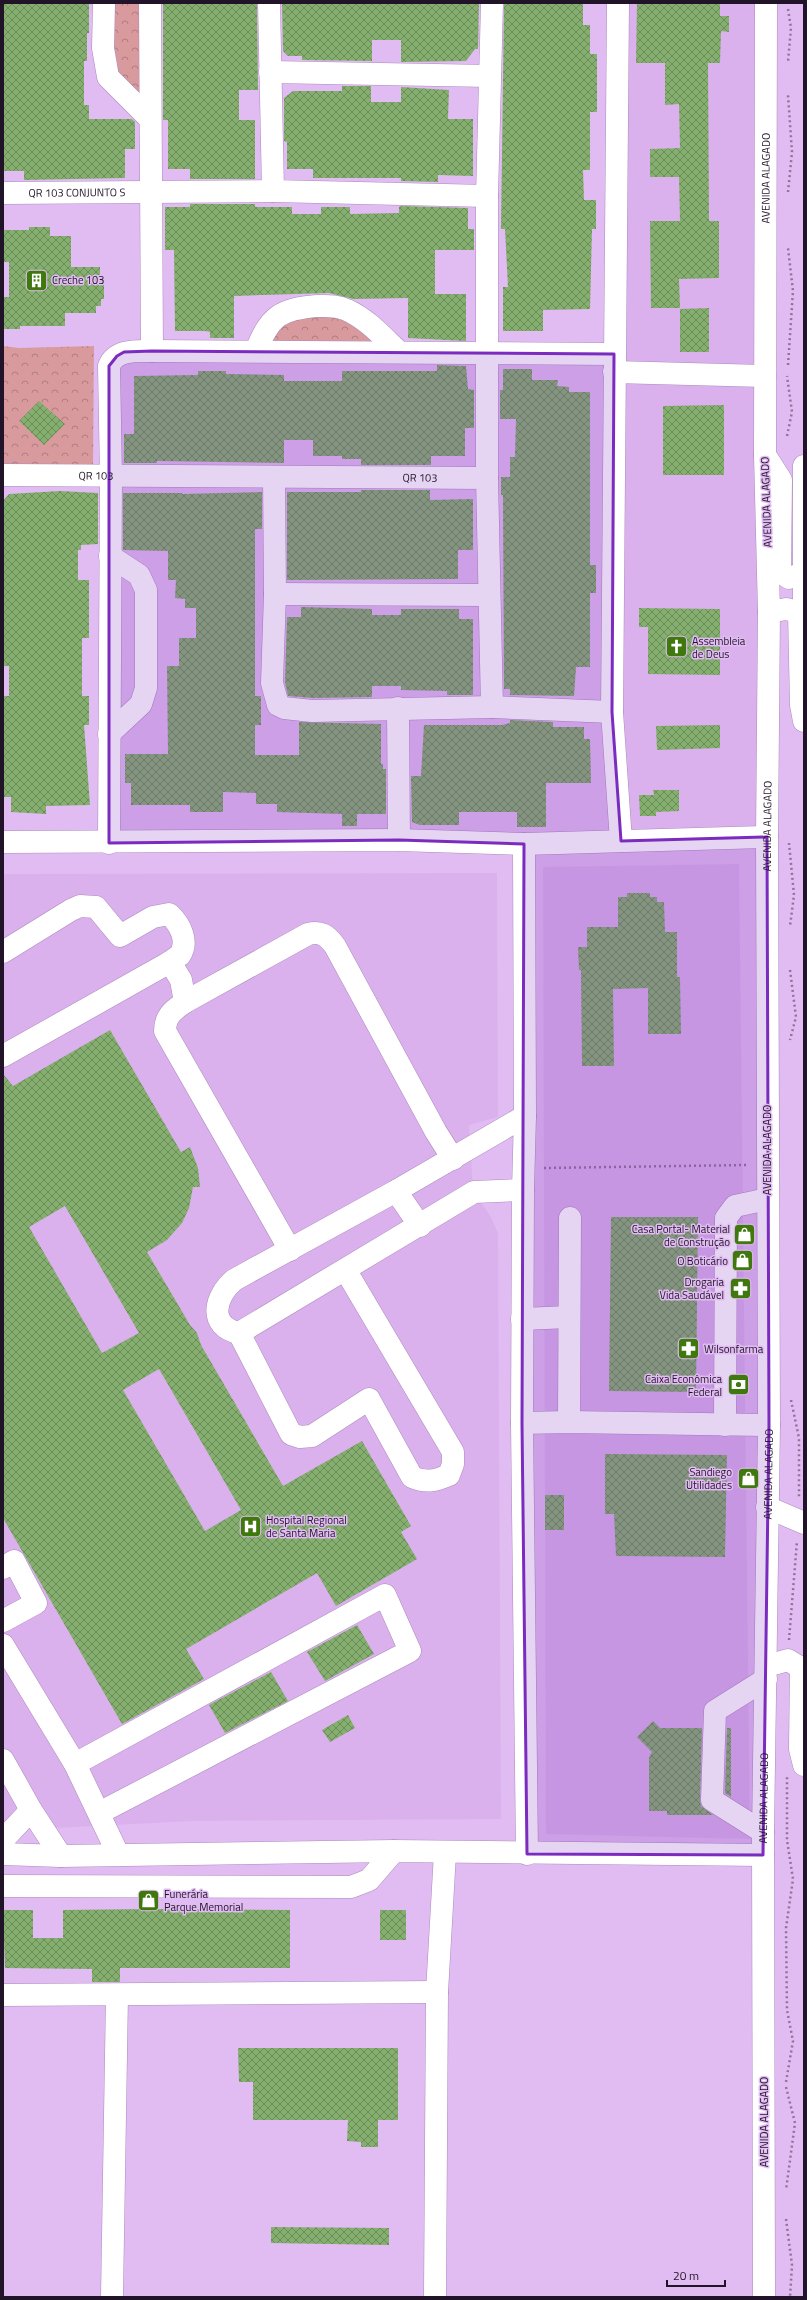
<svg xmlns="http://www.w3.org/2000/svg" width="807" height="2300" viewBox="0 0 807 2300" font-family="'Titillium Web',sans-serif">
<style>
.built{fill:#dab1ed}
.park{fill:url(#park-crowns)}
.building{fill:url(#building-cross-hatch);fill-rule:evenodd}
.lines{fill:none;stroke-linecap:round;stroke-linejoin:round}
.minor-casing{stroke:#ac89bd;stroke-width:23}
.major-casing{stroke:#ac89bd;stroke-width:23}
.path{stroke:#8e739a;stroke-width:2.5;stroke-dasharray:2 3;stroke-linecap:butt}
.minor{stroke:#fff;stroke-width:22}
.major{stroke:#fff;stroke-width:22}
.marked{fill:#7b2cbf;fill-opacity:0.2;stroke:#7b2cbf;stroke-width:3;stroke-linejoin:round}
.labels{text-anchor:middle;stroke-width:3;stroke-linejoin:round;paint-order:stroke}
.street-label{font-size:11px;fill:#221428;stroke:#e1bcf2}
.poi-label{font-size:11px;fill:#221428;stroke:#e1bcf2;text-anchor:start}
</style>
<defs>
<pattern id="park-crowns" width="20" height="18" patternUnits="userSpaceOnUse"><rect width="20" height="18" fill="#d99a9e"/><path d="M2 6a3 3 0 1 1 6 0M12 15a3 3 0 1 1 6 0" fill="none" stroke="#b07c81"/></pattern>
<pattern id="building-cross-hatch" width="8" height="8" patternUnits="userSpaceOnUse"><rect width="8" height="8" fill="#85af6e"/><path d="M0 0l8 8M0 8l8-8" fill="none" stroke="#6c8d5a"/></pattern>
</defs>
<rect width="100%" height="100%" fill="#e1bcf2"/>
<!-- built -->
<path class="built" d="M618,3H767V837L621,841Z
M739,864L750,1839L546,1834L543,867Z
M497,873L498,1117L469,1125L473,1191L491,1217L498,1233L501,1819L194,1821L54,1828L3,1827V874Z"/>
<!-- park -->
<path class="park" d="M109,3H142L141,107L110,73Z
M339,314L387,349L263,348L294,315Z
M3,346L19,348L94,346L93,465H3Z"/>
<!-- building -->
<path class="building" d="M3,3H89V33H87V61H84V105H89V119H132L135,122V149H125V178L24,180V171H3Z
M163,3H257L258,90H239V120H255V179H190V169H168V120H163Z
M282,3H479L478,49H475L466,61L401,62V40H372V61L302,60V56H288L283,51Z
M504,3H583V25H590V54H597V112H590V170H583L584,200H596V229H592L590,309L543,310V331H503V287H508L505,229H501Z
M637,3H720V16H729V32L721,31L720,63H708L709,221H719V278L679,279L680,308H651L650,221H680L679,177H650V149L680,148L679,104L665,105V63H636Z
M342,86H371V102H401V87L449,90L448,119H473V176L438,175V182L401,181V178H313V169H287V142L284,141V98L293,91H342Z
M190,204H255V207H292V214H321V207H350V214L399,213V207L401,206L468,208V229H474V250H435V294H466V341L408,338V298L353,299L329,293L234,296V338H210V332L205,331H175L174,250H165V207H190Z
M29,227H50V236H71V267H100V276H104V299H101V306H96V313H65V326H20V329H3V297H9V262H3V230H29Z
M709,308V352H680V309Z
M437,365L466,366L468,389L474,390V428H465V456H431V465H361V459H342V456H313V440H284V463L157,461V463H124V434H134V376L198,375V371H226V374L284,375V381H342V371H437Z
M503,369H532V380H558L557,386L569,387V392H590V565H596V593H590V667H576L574,696L510,695V689H504L503,495H501V477H510V457H515L516,419H500V390H503Z
M39,401L65,424L44,445L19,421Z
M724,405V475H663V406Z
M361,490H430V500L473,499V550H458V579L287,580V492H361Z
M60,491L98,493V544L81,545V550H78V580H89V638H82V696H89V725H84L90,805L46,806V814L11,812V797H3V696H9V666H3V501L9,494Z
M262,492V529H255V696H261V725H255V755H299V722L381,724V764H383V769H386V814H357V826H342V814L277,812V804H256V793L223,792V812H190V805H131V783H125V754H168L167,666H179V638H196V608H185V599L175,598L176,580H168V551L123,550V493H182V494Z
M301,607L372,609V615H401V609H459V619H473V695H447V691L401,690V686H372V697L313,698L288,696L285,682L287,617H301Z
M639,608L720,609V675L648,674V627H639Z
M510,720L553,722V727H584V739H590L591,783H546V827H517V812H459V825H420L412,822L411,776H421L424,725H502L510,723Z
M720,725V748L657,750L656,726Z
M653,790H679V811L656,812V816H640L639,795H654Z
M627,893H650V897H657V902H664L665,932H677V977H680L681,1034H648V988L613,989L614,1066H582L581,970H579L578,947H587V927H618V897H627Z
M110,1030L181,1152L190,1147L198,1168L200,1187H193L189,1208L182,1223L167,1240L147,1252L190,1325L197,1333L201,1345L283,1486L362,1441L411,1526L401,1532L417,1559L336,1606L317,1573L186,1649L204,1679L122,1724L3,1518V1074L13,1086ZM65,1206L139,1333L102,1353L29,1227ZM159,1369L241,1510L205,1531L123,1390Z
M611,1217H698L696,1392L609,1391Z
M605,1454L727,1455L725,1557L616,1556L614,1514H605Z
M545,1495H564V1530H545Z
M357,1625L374,1654L325,1681L307,1652Z
M271,1672L288,1701L225,1733L209,1705Z
M348,1715L355,1728L330,1742L322,1730Z
M653,1721L660,1728H702L700,1800L701,1806L713,1815H667V1811H649V1757L652,1752L637,1737Z
M727,1728H731V1797L725,1793Z
M150,1909L290,1910V1968H120V1982H92V1969L5,1968L3,1910H33V1938H63V1910Z
M380,1910H406V1940H380Z
M238,2048H398V2120H378V2147H361V2142L347,2141L348,2120H253V2082H239Z
M271,2227L389,2228V2245L271,2243Z"/>
<g class="lines">
<defs>
<g id="minor">
<path d="M104,3L103,48L108,77L150,119"/>
<path d="M150,3L152,351"/>
<path d="M269,3L273,191L487,196"/>
<path d="M618,3L612,712L621,841"/>
<path d="M270,72L490,76"/>
<path id="s1" d="M3,193L273,191"/>
<path d="M256,351C270,316 280,309 317,306C327,306 337,305 347,310C367,319 383,337 399,352"/>
<path d="M614,372L765,376"/>
<path id="s2" d="M3,475L487,478L492,707L612,712"/>
<path d="M274,477L275,594L272,683L278,705L284,708L312,711L492,707"/>
<path d="M487,478V196L492,3"/>
<path d="M275,594L489,595"/>
<path d="M398,708L399,840"/>
<path d="M109,734L141,704L146,688V590L139,575L110,556"/>
<path d="M3,842L399,840L524,844L767,837"/>
<path d="M109,843L111,477L109,366C116,349 137,351 152,351L614,354"/>
<path d="M524,844L525,1116L523,1190L522,1423L527,1854"/>
<path d="M3,952L71,910L80,906L96,907L120,936L153,917L169,914C180,924 189,941 180,955L170,962L3,1056"/>
<path d="M170,962L181,980L185,1002"/>
<path d="M523,1190L474,1192L239,1333C207,1326 215,1296 234,1280L396,1191L525,1116"/>
<path d="M396,1191L420,1226"/>
<path d="M290,1250L165,1031C165,1015 174,1010 185,1002L308,934C321,931 327,935 335,946L436,1132L453,1159"/>
<path d="M522,1319L569,1317"/>
<path d="M239,1333L291,1434L300,1437L312,1436L369,1399L412,1477C426,1483 435,1481 449,1475L453,1464V1452L346,1271"/>
<path d="M569,1422L570,1218"/>
<path d="M522,1423L569,1422L769,1425"/>
<path d="M725,1425L726,1218L735,1206L767,1199"/>
<path d="M3,1568L14,1561L36,1603L3,1621"/>
<path d="M3,1645L75,1764L118,1854"/>
<path d="M3,1760L31,1810"/>
<path d="M75,1764L385,1595L410,1651L99,1813"/>
<path d="M763,1832L712,1800L715,1711L766,1679"/>
<path d="M3,1840L31,1810L61,1856"/>
<path d="M3,1854L61,1856L394,1851L763,1855"/>
<path d="M3,1886L351,1887L369,1880L394,1851"/>
<path d="M3,1995L437,1992"/>
<path d="M112,2297L117,1995"/>
<path d="M435,2297L437,1992L445,1853"/>
</g>
<g id="major">
<path d="M765,455L781,480L780,572L789,578L803,573"/>
<path d="M804,466V599"/>
<path d="M769,612L786,609L799,612L801,705L804,721"/>
<path d="M767,1507L804,1523"/>
<path d="M767,1666L788,1660L801,1668L800,1749L804,1765"/>
<path id="s3" d="M764,2297L763,1832L769,1425L767,837L769,612L765,455L766,3"/>
</g>
</defs>
<!-- minor casing -->
<use href="#minor" class="minor-casing"/>
<!-- major casing -->
<use href="#major" class="major-casing"/>
<!-- path -->
<path class="path" d="M788,9L791,28L788,62
M788,192L792,152L788,95
M788,365L793,291L788,248
M787,436L792,412L787,376
M789,843L794,895L790,926
M790,970L796,1017L790,1040
M544,1168L747,1165
M791,1400L799,1438V1498
M789,1640L797,1541
M786,2082L793,2041L787,2010L786,1928L793,1879L787,1840V1777
M786,2087L795,2123L786,2190
M786,2219L792,2265L790,2297"/>
<!-- minor -->
<use href="#minor" class="minor"/>
<!-- major -->
<use href="#major" class="major"/>
</g>
<!-- marked area -->
<path class="marked" d="M152,351L614,354L612,712L621,841L767,837L769,1425L763,1855L527,1854L522,1423L524,844L399,840L109,843V366L117,356L124,352Z"/>
<!-- icons -->
<defs>
<symbol id="building-square" viewBox="-11 -11 22 22"><rect x="-9" y="-9" width="18" height="18" rx="4" fill="#3f780c" stroke="#e1bcf2"/><path d="M-4-6H4V6H1V3H-1V6H-4ZM-2.5-4.3h1.7v1.8h-1.7ZM.8-4.3h1.7v1.8H.8ZM-2.5-1h1.7V.8h-1.7ZM.8-1h1.7V.8H.8Z" fill="#fff"/></symbol>
<symbol id="church-square" viewBox="-11 -11 22 22"><rect x="-9" y="-9" width="18" height="18" rx="4" fill="#3f780c" stroke="#e1bcf2"/><path d="M-1.2-6h2.4v3.5h3.3v2.4h-3.3V6h-2.4V-.1h-3.3v-2.4h3.3Z" fill="#fff"/></symbol>
<symbol id="shop-square" viewBox="-11 -11 22 22"><rect x="-9" y="-9" width="18" height="18" rx="4" fill="#3f780c" stroke="#e1bcf2"/><path d="M-5-2.5h2.3a2.7 3.5 0 0 1 5.4 0H5L5.5 6h-11ZM-1.5-2.5h3a1.5 2.3 0 0 0-3 0Z" fill="#fff"/></symbol>
<symbol id="pharmacy-square" viewBox="-11 -11 22 22"><rect x="-9" y="-9" width="18" height="18" rx="4" fill="#3f780c" stroke="#e1bcf2"/><path d="M-2-6h4v4h4v4h-4v4h-4v-4h-4v-4h4Z" fill="#fff"/></symbol>
<symbol id="bank-square" viewBox="-11 -11 22 22"><rect x="-9" y="-9" width="18" height="18" rx="4" fill="#3f780c" stroke="#e1bcf2"/><path d="M-6-4H6V4H-6ZM0-2.3a2.3 2.3 0 1 0 0 4.6a2.3 2.3 0 1 0 0-4.6Z" fill="#fff"/></symbol>
<symbol id="hospital-square" viewBox="-11 -11 22 22"><rect x="-9" y="-9" width="18" height="18" rx="4" fill="#3f780c" stroke="#e1bcf2"/><path d="M-5-5h3v3.5h4V-5h3V5h-3V1.5h-4V5h-3Z" fill="#fff"/></symbol>
</defs>
<g fill-rule="evenodd">
<use href="#building-square" x="24" y="268" width="25" height="25"/>
<use href="#church-square" x="664" y="634" width="25" height="25"/>
<use href="#shop-square" x="732" y="1222" width="25" height="25"/>
<use href="#shop-square" x="730" y="1248" width="25" height="25"/>
<use href="#pharmacy-square" x="728" y="1276" width="25" height="25"/>
<use href="#pharmacy-square" x="676" y="1336" width="25" height="25"/>
<use href="#bank-square" x="726" y="1372" width="25" height="25"/>
<use href="#shop-square" x="736" y="1466" width="25" height="25"/>
<use href="#hospital-square" x="238" y="1514" width="25" height="25"/>
<use href="#shop-square" x="136" y="1888" width="25" height="25"/>
</g>
<g class="labels">
<!-- street labels -->
<g class="street-label">
<text dy="4" stroke="none"><textPath href="#s3" startOffset="2119">AVENIDA ALAGADO</textPath></text>
<text dy="4" stroke="none"><textPath href="#s1" startOffset="74">QR 103 CONJUNTO S</textPath></text>
<text dy="4" stroke="none"><textPath href="#s2" startOffset="93">QR 103</textPath></text>
<text dy="4" stroke="none"><textPath href="#s2" startOffset="417">QR 103</textPath></text>
<text transform="translate(766 502) rotate(-92)" y="4">AVENIDA ALAGADO</text>
<text dy="4" stroke="none"><textPath href="#s3" startOffset="1471">AVENIDA ALAGADO</textPath></text>
<text transform="translate(767 1150) rotate(-90)" y="4">AVENIDA ALAGADO</text>
<text dy="4" stroke="none"><textPath href="#s3" startOffset="823">AVENIDA ALAGADO</textPath></text>
<text dy="4" stroke="none"><textPath href="#s3" startOffset="499">AVENIDA ALAGADO</textPath></text>
<text transform="translate(764 2122) rotate(-90)" y="4">AVENIDA ALAGADO</text>
</g>
<!-- poi labels -->
<g class="poi-label">
<text x="52" y="284">Creche 103</text>
<text x="692" y="645">Assembleia<tspan x="692" dy="13">de Deus</tspan></text>
<text x="730" y="1233" text-anchor="end">Casa Portal- Material<tspan x="730" dy="13">de Construção</tspan></text>
<text x="728" y="1265" text-anchor="end">O Boticário</text>
<text x="724" y="1286" text-anchor="end">Drogaria<tspan x="724" dy="13">Vida Saudável</tspan></text>
<text x="704" y="1353">Wilsonfarma</text>
<text x="722" y="1383" text-anchor="end">Caixa Econômica<tspan x="722" dy="13">Federal</tspan></text>
<text x="732" y="1476" text-anchor="end">Sandiego<tspan x="732" dy="13">Utilidades</tspan></text>
<text x="266" y="1524">Hospital Regional<tspan x="266" dy="13">de Santa Maria</tspan></text>
<text x="164" y="1898">Funerária<tspan x="164" dy="13">Parque Memorial</tspan></text>
</g>
</g>
<!-- border -->
<rect width="807" height="2300" fill="none" stroke="#221428" stroke-width="8"/>
<!-- scale -->
<path d="M667 2280v6h58v-6" fill="none" stroke="#221428" stroke-width="2"/>
<text x="673" y="2280" font-size="12" fill="#221428" stroke="#e1bcf2" stroke-width="3" paint-order="stroke">20 m</text>
</svg>
